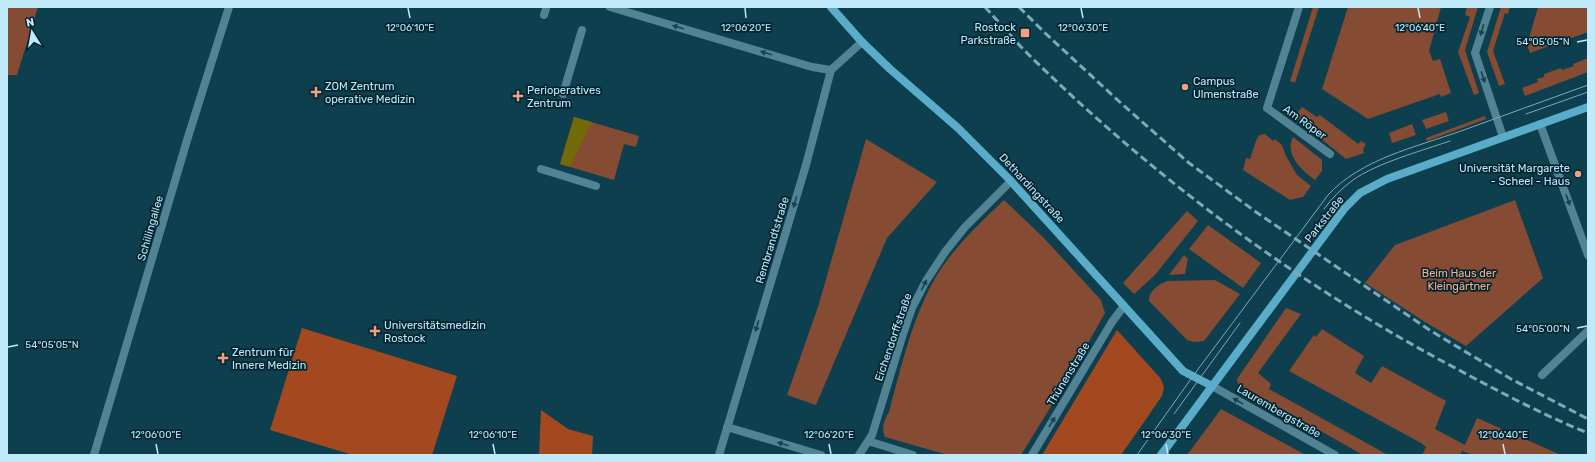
<svg xmlns="http://www.w3.org/2000/svg" width="1595" height="462" viewBox="0 0 1595 462" font-family="Rubik,sans-serif">
<style>
.green{fill:#854b33}
.forest{fill:#a4491f}
.water{fill:#736908}
.lines{fill:none;stroke-linecap:round;stroke-linejoin:round}
.street{stroke:#528395;stroke-width:8}
.secondary{stroke:#5aadc9;stroke-width:8}
.tram{stroke:#7da9b9;stroke-width:1}
.rail{stroke:#7da9b9;stroke-width:3;stroke-dasharray:8 4;stroke-linecap:butt}
.oneway{fill:#19414e}
.ticks{fill:none;stroke:#c0e9f9;stroke-width:1.5}
.poi-dot{fill:#f2a07f;stroke:#002530;stroke-width:1.5}
.labels{text-anchor:middle;stroke-width:3.5;stroke-linejoin:round;paint-order:stroke}
.poi-label{font-size:11px;fill:#c0e9f9;stroke:#002530;text-anchor:start}
.street-label{font-size:11px;fill:#c0e9f9;stroke:#002530}
.park-label{font-size:11px;fill:#f8ad8f;stroke:#002530}
.ticks-label{font-size:10px;text-anchor:middle;fill:#c0e9f9;stroke:#002530;stroke-width:3.5;stroke-linejoin:round;paint-order:stroke}
</style>
<rect width="100%" height="100%" fill="#0d3f4e"/>
<!-- green -->
<path class="green" d="M7,7H38L17,75H7Z
M1313,7H1319L1295,83L1290,81Z
M1348,7H1441L1429,51L1433,61L1440,59L1451,93L1441,97L1440,94L1368,119L1322,89Z
M1467,7H1478L1465,50L1479,93L1474,95L1458,52L1470,17L1465,15Z
M1501,7H1510L1508,14L1505,13L1493,51L1505,84L1499,86L1487,52Z
M1538,7H1588V32L1530,53L1527,45Z
M1588,58V72L1525,96L1522,88L1538,82L1537,79L1544,77V74L1561,68L1562,70L1574,66L1573,64Z
M1302,107L1317,117L1320,115L1358,144L1361,141L1366,144L1363,149L1364,153L1346,159L1294,117Z
M1446,112L1449,121L1426,129L1422,120Z
M1485,116L1486,119L1427,141L1426,138Z
M574,117L639,136L636,147L624,144L614,180L560,164Z
M1412,124L1416,135L1392,143L1389,133Z
M1265,134L1273,141L1275,139L1282,145L1286,156L1297,175L1311,186L1303,197L1290,200L1243,170L1246,158L1250,159L1257,138L1260,135Z
M1293,137L1322,160V171L1315,180C1302,171 1284,154 1293,137Z
M866,139L937,182L887,238L816,405L787,395L818,307Z
M1004,200L1043,237L1101,300L1105,313L1066,382L1021,455H948L885,437C881,428 884,420 889,412C901,367 913,315 937,275C955,246 980,223 1004,200Z
M1515,200L1543,278L1466,346L1425,322L1365,283L1395,245Z
M1187,211L1198,221L1155,275L1134,294L1123,283Z
M1208,225L1261,263L1243,288L1189,249Z
M1184,255L1188,259L1185,274L1169,275Z
M1215,280L1240,294L1204,341L1194,342L1187,340L1149,301C1149,290 1158,285 1167,281Z
M1286,308L1301,314L1258,373L1271,384L1269,389L1388,455H1363L1238,384L1237,379Z
M1322,329L1364,356L1355,373L1371,383L1382,366L1446,401L1435,429L1465,445L1477,418L1561,455H1473L1462,451L1460,455H1422L1426,447L1421,443L1289,371L1314,335L1316,337Z
M1221,409L1302,453L1305,455H1187Z"/>
<!-- forest -->
<path class="forest" d="M302,328L457,376L432,455H353L270,430Z
M1117,330L1161,379L1164,387L1162,396L1121,455H1042Z
M541,410L568,429L593,436L592,455H539Z"/>
<!-- water -->
<path class="water" d="M574,117L592,122L570,167L560,164Z"/>
<g class="lines">
<!-- street -->
<path class="street" d="M610,7L812,67L831,70
M1299,7L1267,108L1330,154
M1490,7L1475,53L1503,137
M544,15L546,9
M563,94L582,30
M1540,124L1588,255
M541,169L596,186
M1542,375L1588,331
M1212,386L1335,455
M727,427L821,455
M868,441L913,455
M94,455L188,137L229,7
M719,455L806,165L831,70L862,42
M859,455L872,435L902,337L912,308L926,281L945,252L965,227L1011,181
M1032,455L1112,322L1124,306"/>
<!-- secondary -->
<path class="secondary" d="M831,7L862,42L890,69L958,128L1009,179L1183,371L1212,386
M1161,455L1344,209L1360,193L1387,179L1588,107"/>
<!-- tram -->
<path class="tram" d="M1526,114L1588,92
M1324,209C1332,198 1342,188 1353,180C1377,163 1421,151 1450,141
M1174,414L1240,323
M1137,455L1193,376L1328,195C1361,159 1416,147 1461,131C1503,116 1546,100 1588,85"/>
<!-- rail -->
<path class="rail" d="M985,7C999,22 1013,39 1028,54C1155,179 1300,286 1457,369C1500,392 1543,415 1588,433
M1019,7L1045,33L1123,105L1189,163L1256,212L1431,331L1511,379L1588,419"/>
</g>
<!-- one-way arrows -->
<defs><path id="oneway-solid" d="M-6-.8H1V-3.2L6.5 0L1 3.2V.8H-6Z"/></defs>
<g class="oneway">
<use href="#oneway-solid" transform="translate(678 27) rotate(-164)"/>
<use href="#oneway-solid" transform="translate(1482 30) rotate(107)"/>
<use href="#oneway-solid" transform="translate(766 53) rotate(-164)"/>
<use href="#oneway-solid" transform="translate(1483 77) rotate(72)"/>
<use href="#oneway-solid" transform="translate(1568 200) rotate(70)"/>
<use href="#oneway-solid" transform="translate(795 202) rotate(107)"/>
<use href="#oneway-solid" transform="translate(924 285) rotate(-63)"/>
<use href="#oneway-solid" transform="translate(757 326) rotate(107)"/>
<use href="#oneway-solid" transform="translate(1238 401) rotate(-149)"/>
<use href="#oneway-solid" transform="translate(1052 422) rotate(-59)"/>
<use href="#oneway-solid" transform="translate(783 444) rotate(-163)"/>
</g>
<!-- ticks -->
<path class="ticks" d="M408,8L410,18M745,8L746,18M1081,8L1083,18M1418,8L1420,18M1577,42L1587,40M1577,328L1587,326M8,347L18,345M156,444L158,454M493,444L495,454M829,444L831,454M1166,444L1168,454M1503,444L1505,454"/>
<!-- markers -->
<g class="poi-dot">
<rect x="1020" y="28" width="10" height="10" rx="2"/>
<circle cx="1185" cy="87" r="4"/>
<path d="M314 86h4v4h4v4h-4v4h-4v-4h-4v-4h4z"/>
<path d="M516 90h4v4h4v4h-4v4h-4v-4h-4v-4h4z"/>
<circle cx="1578" cy="174" r="4"/>
<path d="M373 325h4v4h4v4h-4v4h-4v-4h-4v-4h4z"/>
<path d="M221 352h4v4h4v4h-4v4h-4v-4h-4v-4h4z"/>
</g>
<g class="labels">
<!-- poi labels -->
<g class="poi-label">
<text x="1016" y="31" text-anchor="end">Rostock<tspan x="1016" dy="13">Parkstraße</tspan></text>
<text x="1193" y="85">Campus<tspan x="1193" dy="13">Ulmenstraße</tspan></text>
<text x="325" y="90">ZOM Zentrum<tspan x="325" dy="13">operative Medizin</tspan></text>
<text x="527" y="94">Perioperatives<tspan x="527" dy="13">Zentrum</tspan></text>
<text x="1570" y="172" text-anchor="end">Universität Margarete<tspan x="1570" dy="13">- Scheel - Haus</tspan></text>
<text x="384" y="329">Universitätsmedizin<tspan x="384" dy="13">Rostock</tspan></text>
<text x="232" y="356">Zentrum für<tspan x="232" dy="13">Innere Medizin</tspan></text>
</g>
<!-- street labels -->
<g class="street-label">
<text transform="translate(1305 122) rotate(36)" y="4">Am Röper</text>
<text transform="translate(1032 188) rotate(47)" y="4">Dethardingstraße</text>
<text transform="translate(1324 219) rotate(-52)" y="4">Parkstraße</text>
<text transform="translate(150 228) rotate(-74)" y="4">Schillingallee</text>
<text transform="translate(772 240) rotate(-73)" y="4">Rembrandtstraße</text>
<text transform="translate(893 337) rotate(-71)" y="4">Eichendorffstraße</text>
<text transform="translate(1068 374) rotate(-59)" y="4">Thünenstraße</text>
<text transform="translate(1279 411) rotate(30)" y="4">Laurembergstraße</text>
</g>
<!-- park labels -->
<g class="park-label">
<text x="1459" y="277">Beim Haus der<tspan x="1459" dy="13">Kleingärtner</tspan></text>
</g>
</g>
<g class="ticks-label">
<text x="410" y="31">12°06'10"E</text>
<text x="746" y="31">12°06'20"E</text>
<text x="1083" y="31">12°06'30"E</text>
<text x="1420" y="31">12°06'40"E</text>
<text x="1543" y="45">54°05'05"N</text>
<text x="1543" y="332">54°05'00"N</text>
<text x="52" y="348">54°05'05"N</text>
<text x="156" y="438">12°06'00"E</text>
<text x="493" y="438">12°06'10"E</text>
<text x="829" y="438">12°06'20"E</text>
<text x="1166" y="438">12°06'30"E</text>
<text x="1503" y="438">12°06'40"E</text>
</g>
<!-- border -->
<rect width="1595" height="462" fill="none" stroke="#c0e9f9" stroke-width="16"/>
<!-- north arrow -->
<g transform="translate(32 32) rotate(349)" stroke="#002530" stroke-width="3" paint-order="stroke">
<path d="M0-3L7 15L0 10L-7 15Z" fill="#c0e9f9"/>
<text y="-6" font-size="11" font-weight="bold" text-anchor="middle" fill="#c0e9f9">N</text>
</g>
</svg>
